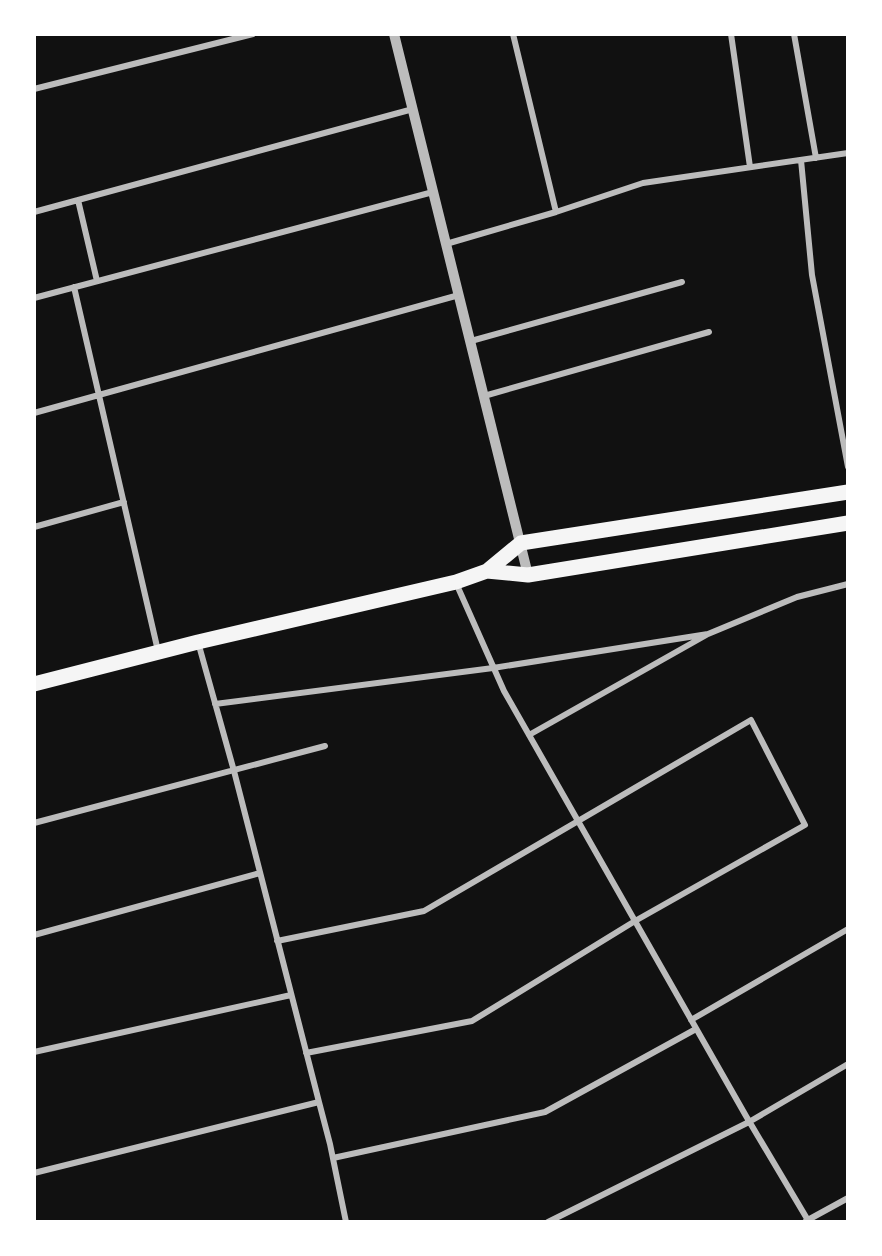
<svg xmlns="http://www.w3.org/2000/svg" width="882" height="1256" viewBox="0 0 882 1256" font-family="'PT Sans',sans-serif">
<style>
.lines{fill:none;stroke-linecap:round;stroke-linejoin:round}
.minor{stroke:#bcbcbc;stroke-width:6}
.tertiary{stroke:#bcbcbc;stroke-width:10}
.primary{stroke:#f5f5f5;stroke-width:15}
</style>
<rect width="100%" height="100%" fill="#111"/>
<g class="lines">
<!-- minor -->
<path class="minor" d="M513,34L556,212
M731,34L750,167
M794,34L816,158
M34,89L253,34
M801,160L812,275L848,467
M78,200L97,281
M34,212L413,109
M446,244L556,212L643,183L848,153
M74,287L158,651
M34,298L433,192
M471,341L682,282
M484,396L709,332
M34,413L459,295
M34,527L124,502
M456,583L504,691L746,1116L809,1222
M708,634L797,597L848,584
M198,642L234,771L319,1102L330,1144L346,1222
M215,704L493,668L708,634L529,735
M34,823L325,746
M34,935L260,873
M277,941L424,911L751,720L805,825L635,921L472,1021L306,1053
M691,1020L848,929
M34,1052L291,995
M333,1158L545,1112L696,1029
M34,1173L319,1102
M806,1221L848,1198
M548,1222L749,1122L848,1064"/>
<!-- tertiary -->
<path class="tertiary" d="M394,34L528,575"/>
<!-- primary -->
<path class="primary" d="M487,571L528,575L848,523
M34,684L198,642L456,582L487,571L521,543L848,492"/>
</g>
<!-- border -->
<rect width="882" height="1256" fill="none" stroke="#ffffff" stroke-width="72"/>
</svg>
